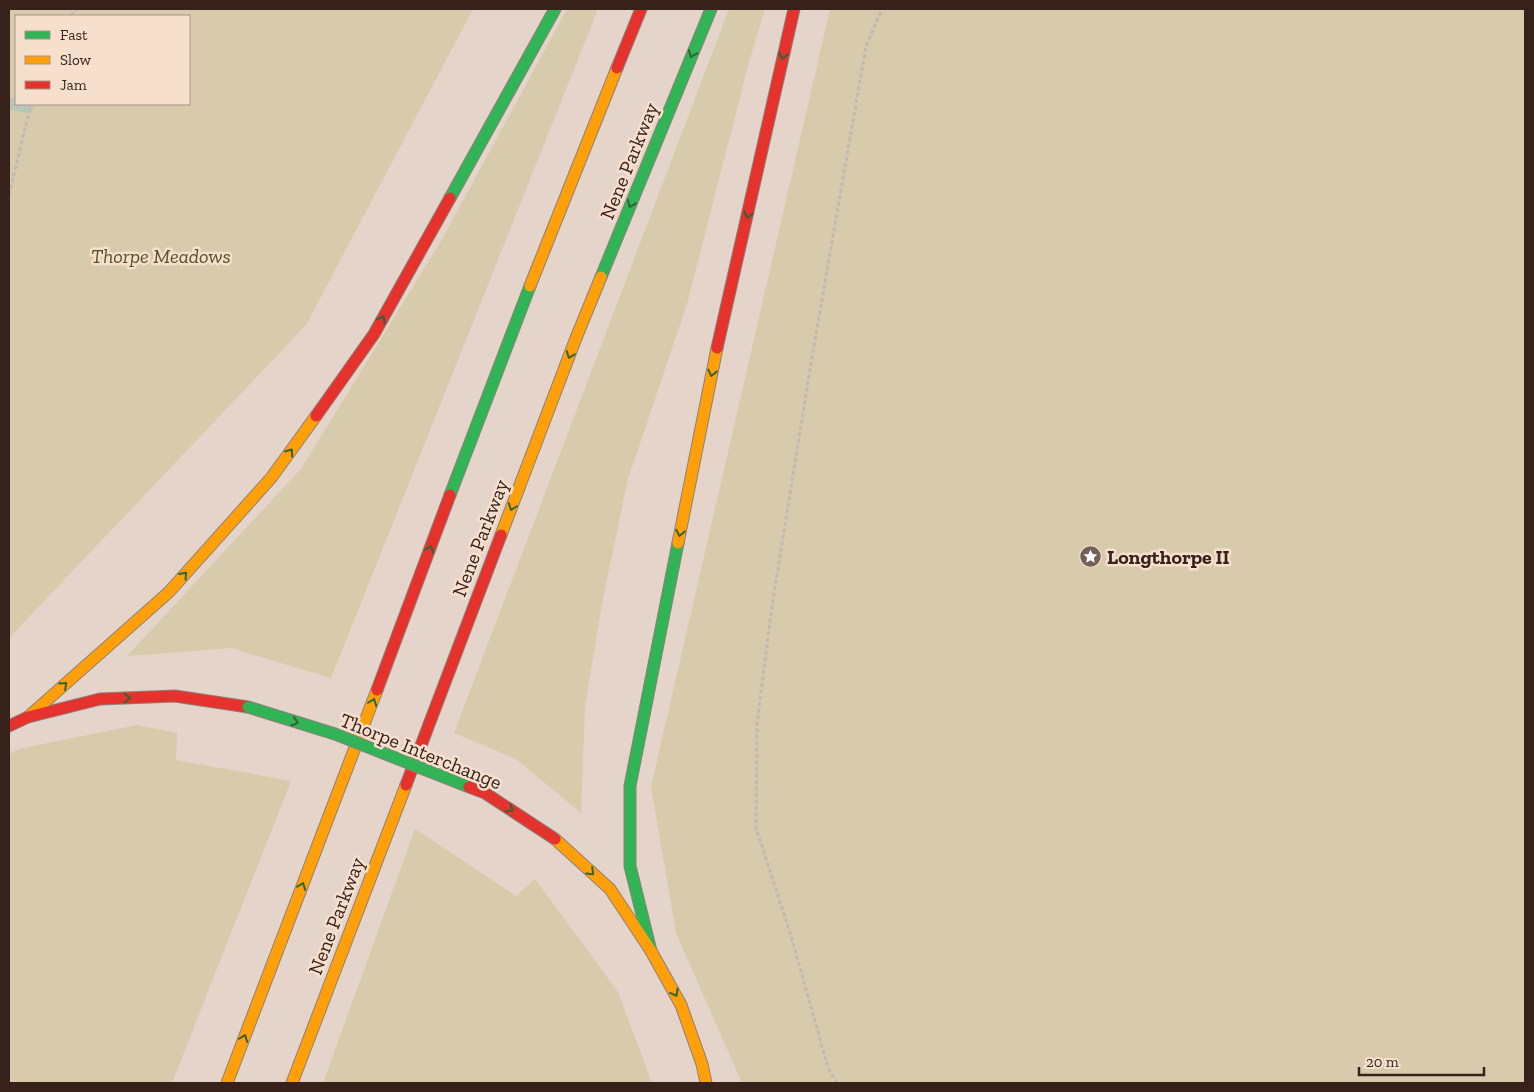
<svg xmlns="http://www.w3.org/2000/svg" width="1534" height="1092" viewBox="0 0 1534 1092" font-family="'Zilla Slab',serif">
<style>
.green{fill:#d7cbab;fill-rule:evenodd}
.lines{fill:none;stroke-linecap:round;stroke-linejoin:round}
.stream{stroke:#b5c7b7;stroke-width:12}
.fast-casing{stroke:#8e807a;stroke-width:13}
.slow-casing{stroke:#8e807a;stroke-width:13}
.jam-casing{stroke:#8e807a;stroke-width:13}
.path{stroke:#c4b9b2;stroke-width:3;stroke-dasharray:4 2.5;stroke-linecap:butt}
.fast{stroke:#30b455;stroke-width:11}
.slow{stroke:#ff9f0a;stroke-width:11}
.jam{stroke:#e5322d;stroke-width:11}
.fast-bridge-casing{stroke:#8e807a;stroke-width:13;stroke-linecap:butt}
.jam-bridge-casing{stroke:#8e807a;stroke-width:13;stroke-linecap:butt}
.fast-bridge{stroke:#30b455;stroke-width:11}
.jam-bridge{stroke:#e5322d;stroke-width:11}
.oneway{stroke:#346335}
.labels{text-anchor:middle;stroke-width:5;stroke-linejoin:round;paint-order:stroke}
.street-label{font-size:20px;fill:#37211b;stroke:#f6dfcd}
.park-label{font-size:20px;font-style:italic;fill:#545321;stroke:#f6dfcd}
.poi-label{font-size:20px;font-weight:bold;fill:#37211b;stroke:#f6dfcd;text-anchor:start}
</style>
<rect width="100%" height="100%" fill="#e4d4c9"/>
<!-- green -->
<path class="green" d="M9,9H473L306,325L9,638ZM16,16H189V104H16Z
M567,9H598L331,678L231,648L127,656L301,469L441,241Z
M729,9H765L749,62L687,304L628,479L603,598L585,706L581,813L516,759L454,733Z
M830,9H1525V1083H742L676,933L651,787Z
M137,725L177,733L176,760L291,781L172,1083H9V754L19,749Z
M415,829L516,896L535,879L618,992L652,1083H323Z"/>
<g class="lines">
<!-- stream -->
<path class="stream" d="M9,103L27,107"/>
<defs>
<path id="fast" d="M450,198L555,9
M601,277L711,9
M450,495L530,286
M651,951L630,866V786L678,543"/>
<path id="slow" d="M530,286L617,68
M501,535L576,338L601,277
M678,543L717,348
M28,717L169,592L271,478L316,416
M555,839L610,889L651,951L681,1005L702,1064L706,1083
M227,1083L377,690
M292,1083L406,785"/>
<path id="jam" d="M617,68L641,9
M717,348L794,9
M316,416L374,334L450,198
M377,690L450,495
M9,726L28,717L100,699L175,696L248,707
M406,785L501,535"/>
</defs>
<!-- fast casing -->
<use href="#fast" class="fast-casing"/>
<!-- slow casing -->
<use href="#slow" class="slow-casing"/>
<!-- jam casing -->
<use href="#jam" class="jam-casing"/>
<!-- path -->
<path class="path" d="M71,16L76,9
M9,195L31,104
M837,1083L828,1068L792,939L756,828L757,723L772,606L812,357L866,46L882,9"/>
<!-- fast -->
<use href="#fast" class="fast"/>
<!-- slow -->
<use href="#slow" class="slow"/>
<!-- jam -->
<use href="#jam" class="jam"/>
<defs>
<path id="fast-bridge" d="M248,707L335,734L469,787"/>
<path id="jam-bridge" d="M469,787L485,793L555,839"/>
</defs>
<!-- fast-bridge casing -->
<use href="#fast-bridge" class="fast-bridge-casing"/>
<!-- jam-bridge casing -->
<use href="#jam-bridge" class="jam-bridge-casing"/>
<!-- fast-bridge -->
<use href="#fast-bridge" class="fast-bridge"/>
<!-- jam-bridge -->
<use href="#jam-bridge" class="jam-bridge"/>
</g>
<!-- one-way arrows -->
<defs><path id="oneway-chevron" d="M-2-3.5L2.5 0L-2 3.5" fill="none" stroke-width="1.6" stroke-linecap="round" stroke-linejoin="round" transform="scale(1.25)"/></defs>
<g class="oneway">
<use href="#oneway-chevron" transform="translate(692 54) rotate(112)"/>
<use href="#oneway-chevron" transform="translate(783 56) rotate(103)"/>
<use href="#oneway-chevron" transform="translate(631 204) rotate(112)"/>
<use href="#oneway-chevron" transform="translate(748 215) rotate(103)"/>
<use href="#oneway-chevron" transform="translate(382 319) rotate(-61)"/>
<use href="#oneway-chevron" transform="translate(570 355) rotate(111)"/>
<use href="#oneway-chevron" transform="translate(712 373) rotate(103)"/>
<use href="#oneway-chevron" transform="translate(290 452) rotate(-55)"/>
<use href="#oneway-chevron" transform="translate(512 507) rotate(111)"/>
<use href="#oneway-chevron" transform="translate(680 533) rotate(101)"/>
<use href="#oneway-chevron" transform="translate(430 549) rotate(-69)"/>
<use href="#oneway-chevron" transform="translate(184 575) rotate(-48)"/>
<use href="#oneway-chevron" transform="translate(64 685) rotate(-42)"/>
<use href="#oneway-chevron" transform="translate(127 698) rotate(-3)"/>
<use href="#oneway-chevron" transform="translate(373 702) rotate(-69)"/>
<use href="#oneway-chevron" transform="translate(295 722) rotate(17)"/>
<use href="#oneway-chevron" transform="translate(510 809) rotate(33)"/>
<use href="#oneway-chevron" transform="translate(591 872) rotate(43)"/>
<use href="#oneway-chevron" transform="translate(302 886) rotate(-69)"/>
<use href="#oneway-chevron" transform="translate(675 993) rotate(61)"/>
<use href="#oneway-chevron" transform="translate(244 1038) rotate(-69)"/>
</g>
<!-- icons -->
<defs>
<symbol id="sight-disc" viewBox="-11 -11 22 22"><circle r="9.5" fill="#746058" stroke="#f6dfcd"/><path d="M0-6L1.8-2.2L6-1.7L2.9 1.2L3.7 5.4L0 3.3L-3.7 5.4L-2.9 1.2L-6-1.7L-1.8-2.2Z" fill="#fff"/></symbol>
</defs>
<g fill-rule="evenodd">
<use href="#sight-disc" x="1078" y="544" width="25" height="25"/>
</g>
<g class="labels">
<!-- street labels -->
<g class="street-label">
<text transform="translate(629 161) rotate(-68)" y="7">Nene Parkway</text>
<text transform="translate(480 538) rotate(-69)" y="7">Nene Parkway</text>
<text transform="translate(421 751) rotate(22)" y="7">Thorpe Interchange</text>
<text transform="translate(336 916) rotate(-69)" y="7">Nene Parkway</text>
</g>
<!-- park labels -->
<g class="park-label">
<text x="161" y="263">Thorpe Meadows</text>
</g>
<!-- poi labels -->
<g class="poi-label">
<text x="1107" y="564">Longthorpe II</text>
</g>
</g>
<!-- border -->
<rect width="1534" height="1092" fill="none" stroke="#37211b" stroke-width="20"/>
<!-- legend -->
<rect x="15" y="15" width="175" height="90" fill="#f6dfcd" stroke="#aa9386"/>
<rect x="25" y="31" width="25" height="8" fill="#30b455" stroke="#aa9386"/>
<text x="60" y="40" font-size="15" fill="#37211b">Fast</text>
<rect x="25" y="56" width="25" height="8" fill="#ff9f0a" stroke="#aa9386"/>
<text x="60" y="65" font-size="15" fill="#37211b">Slow</text>
<rect x="25" y="81" width="25" height="8" fill="#e5322d" stroke="#aa9386"/>
<text x="60" y="90" font-size="15" fill="#37211b">Jam</text>
<!-- scale -->
<path d="M1359 1067v8h125v-8" fill="none" stroke="#37211b" stroke-width="2.5"/>
<text x="1366" y="1067" font-size="15" fill="#37211b" stroke="#f6dfcd" stroke-width="4" paint-order="stroke">20 m</text>
</svg>
